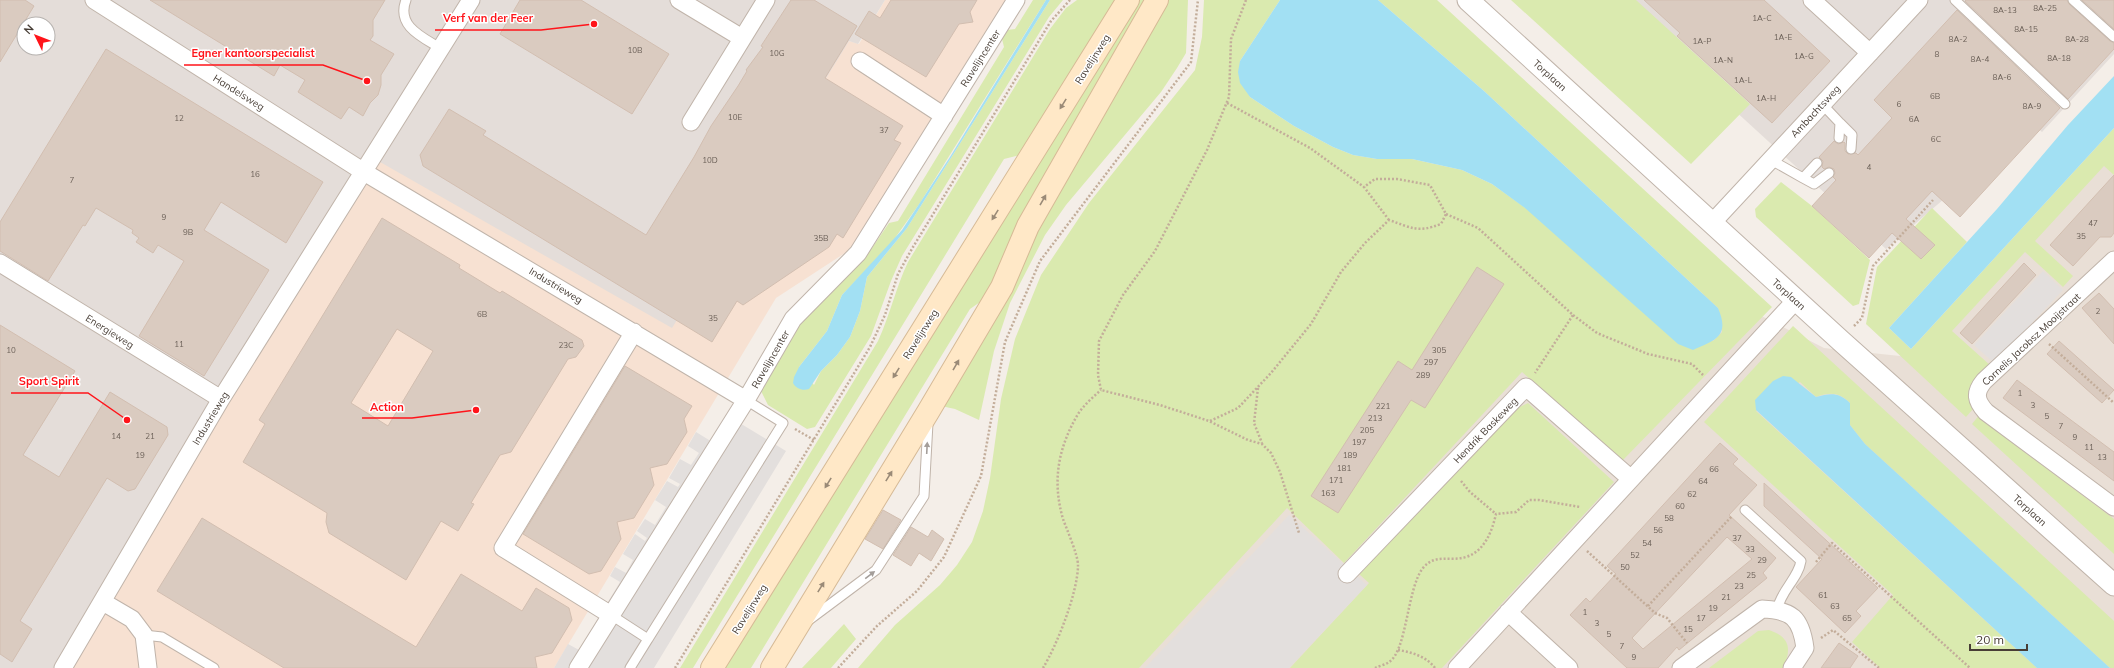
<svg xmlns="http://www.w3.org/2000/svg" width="2114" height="668" viewBox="0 0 2114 668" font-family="Mulish,sans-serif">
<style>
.residential{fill:#e9dfd6}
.commercial{fill:#f7e1d2}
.industrial{fill:#e4ddd9;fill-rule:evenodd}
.green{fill:#daeaaf}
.parking{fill:#e3dfdd}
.water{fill:#a2e0f3}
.building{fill:#dacbc0;stroke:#d2beb0;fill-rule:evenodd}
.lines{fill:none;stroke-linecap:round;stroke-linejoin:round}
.service-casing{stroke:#c0b4aa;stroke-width:11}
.minor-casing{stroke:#c0b4aa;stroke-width:19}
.tertiary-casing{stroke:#c0b4aa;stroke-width:23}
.secondary-casing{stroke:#d6ba96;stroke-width:24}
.path{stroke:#c3ad9a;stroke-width:2.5;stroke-dasharray:2 2;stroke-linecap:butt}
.service{stroke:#fff;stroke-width:9}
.minor{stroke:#fff;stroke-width:17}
.tertiary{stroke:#fff;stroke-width:21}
.secondary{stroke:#ffe8c7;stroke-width:22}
.oneway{fill:#9a8a77}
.oneway2{fill:#a49e9a}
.labels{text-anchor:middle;stroke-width:3;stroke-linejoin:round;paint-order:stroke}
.number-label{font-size:8px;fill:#6c6158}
.street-label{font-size:10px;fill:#483e36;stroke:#fff}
.leader{fill:none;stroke:#ff141a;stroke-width:1.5}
.callout-dot{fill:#ff141a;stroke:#fff;stroke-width:1.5}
.callout-label{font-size:11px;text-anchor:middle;font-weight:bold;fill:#ff141a;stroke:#fff;stroke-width:3;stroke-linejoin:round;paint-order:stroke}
</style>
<rect width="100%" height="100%" fill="#f4eee8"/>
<!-- residential -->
<path class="residential" d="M2114,148V668H1060L1476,216L1750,310L1824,348L1919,358Z"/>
<!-- commercial -->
<path class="commercial" d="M885,0H1006L863,231L848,251L776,298L554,668H70L366,153L849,41L859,44Z"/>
<!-- industrial -->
<path class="industrial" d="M0,0H885L858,44L849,41L672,328L366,154L70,668H0ZM24,24H48V48H24Z
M1614,0H2114V54L2042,132L2032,123L1886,249Z"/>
<!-- green -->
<path class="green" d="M1033,0H1046L920,203L890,245L842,295L827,331L799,367L814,385L821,371L837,355L850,337L860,311L867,277L907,228L1050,0H1063L1049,17L902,256L891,281L871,336L815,427L807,429L768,405L761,391L795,328L813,307L852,272L872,248L889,223L898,221L1004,47L1002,39L1007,30L1015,29Z
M1077,0H1118L1020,155L1004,159L693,668H680L878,341C890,315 896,287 908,262L1050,29L1066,8Z
M1135,0H1149L983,300L970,309L751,668H721Z
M1166,0H1188L1186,53L1177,68L1161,92L1066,205L1045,235L1010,303L994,351L979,420L955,409L941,406L1135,53Z
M1204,0H1280L1240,61L1250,97L1294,126L1333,147L1353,155L1377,159H1412L1462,170L1492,184L1713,341L1722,332L1718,308L1484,91L1378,0H1437L1772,307L1623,460L1522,372L1344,563L1287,508L1139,668H858L895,625L940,585L957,565L972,542L983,511L990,478L1001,399L1015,339L1041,275L1089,203L1195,70L1202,37Z
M1511,0H1636L1750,104L1691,164Z
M2114,128V175L2104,166L2035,241L2073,276L2063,287L2025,252L1952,331L1991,366C1977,379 1961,388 1974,408L1966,417L1866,324L1877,267L1932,208L1967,242L1889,328L1911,349Z
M1781,182L1812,206L1870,260L1859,304L1853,306L1756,217L1755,209Z
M1793,326L2114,621V668H2110L1865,444L1850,425V403C1839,392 1830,392 1816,397L1800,382L1756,411L2037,668H1880L1852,642L1893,595L1704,422Z
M1528,403L1614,482L1442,668H1290L1369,583L1359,574L1505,414Z
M1980,414L1982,420L2114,519V554L1972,424Z
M844,624L856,639L831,668H802Z
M1769,630C1790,637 1792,649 1783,668H1709L1758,631Z"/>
<!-- parking -->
<path class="parking" d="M2043,271L2063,290L1994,363L1974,345Z
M738,422L786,451L654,668H554L568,644L579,650L620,582L610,576L615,567L626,573L633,560L623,554L635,534L645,541L647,538L637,531L645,519L655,525L666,507L655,500L667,481L678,487L680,484L669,478L680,459L691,465L699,453L688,446L696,432L722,448Z
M1289,515L1367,585L1289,668H1145Z"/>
<!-- water -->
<path class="water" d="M1046,0H1050L907,228L867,277L860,311L850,337L837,355L821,371L809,389C803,391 796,389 793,383L794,377L799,367L827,331L842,295L902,230L950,157Z
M1280,0H1378L1484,91L1718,308C1730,336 1716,340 1693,350L1678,344L1525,208L1492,184L1462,170L1412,159H1377L1353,155L1333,147L1294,126L1250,97L1240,83L1238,72L1240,61Z
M2114,76V128L1911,349L1889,328L1997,209L2068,125Z
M1783,376L1791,377L1816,397C1830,393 1839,392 1850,403V425L1865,444L2110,668H2037L1756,410L1755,400L1773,381Z"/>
<!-- building -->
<path class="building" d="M0,0H25L34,6L0,62Z
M150,0H385L373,20V36L370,40L394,54L381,75V85L378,95L370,103L363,116L349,107L341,119L298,92L305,80L280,65L274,76Z
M520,0H581L669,54L632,114L500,34Z
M791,0H814L857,26L825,78L903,126L894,140L901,143L843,238L837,234L829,247L743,305L737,301L712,342L423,166L420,155L449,109L486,131L483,135L646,235L694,157L711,126L738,86L747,71L746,70L763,47L761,46Z
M891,0H977L970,12L973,22L959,24L926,77L855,34L869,11L880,18Z
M1644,0H1764L1830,61L1772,123L1677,36L1680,33Z
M1966,0H2067L2069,4L2110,41L2114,43V49L2068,99L1965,1Z
M2082,0H2114V29Z
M1957,10L2060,108L1960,217L1932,191L1906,219L1935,245L1921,259L1892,233L1869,258L1812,206L1836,180L1833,177L1835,173L1834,169L1829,167L1824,169L1822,167L1823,161L1819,157L1834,141L1838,144L1844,142L1845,143V151L1848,154L1856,153L1858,155L1892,118L1874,100Z
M106,49L323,182L286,243L221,202L204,230L269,270L204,376L139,336L184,261L158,245L153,253L136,242L139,238L132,233L133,230L96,208L85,226L83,225L48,281L0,251V222Z
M2114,175V233L2111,237H2100L2073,266L2050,245Z
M382,218L460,265L459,268L500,293L502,291L582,340L584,346L576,357L568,359L511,452L500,455L471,503L474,504L458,531L441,521L406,580L329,533L326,522L327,513L243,462L265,424L259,420ZM397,329L433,351L388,426L351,403Z
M2024,263L2036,275L1972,344L1960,333Z
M1477,267L1504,284L1425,408L1411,400L1338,513L1311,496L1398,361L1412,370Z
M2099,293L2114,309V344L2082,308Z
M0,325L75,371L23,455L59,477L110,392L167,427L168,435L135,489L128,491L107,478L20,621L32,629L12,662L0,654Z
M2059,341L2114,390L2102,403L2047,354Z
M625,366L692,406L684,419L687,432L667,464L650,468L654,485L634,518L617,522L621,539L601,571L589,574L523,534Z
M2017,380L2114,452V481L2003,398Z
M1720,443L1738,459L1733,464L1757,485L1729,515L1776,558L1763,573L1767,578L1679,650L1677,647L1658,668H1627L1570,615L1586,598L1590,602L1616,574L1607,566ZM1727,537L1752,559L1643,649L1632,638Z
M1764,483L1878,588L1856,611L1861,616L1845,633L1796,587L1822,559L1764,506Z
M883,510L901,520L883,549L865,539Z
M202,518L416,647L461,574L522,611L536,588L569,608L572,620L552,653L535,657L537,668H284L157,591Z
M911,527L928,537L932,530L944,539L931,561L919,553L911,566L893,555Z
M1839,643L1858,656L1850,668H1821Z"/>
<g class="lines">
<defs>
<path id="service" d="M406,0C396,26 422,37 440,48
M1955,0L2065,104
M2073,0L2114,37
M1822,104L1840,123L1839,138
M1840,123L1852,135L1851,149
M1771,160L1803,178L1817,163
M1803,178L1814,184L1829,173
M1745,510L1801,561C1798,579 1781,590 1777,610
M611,615L648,639L630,668
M809,620L876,570L924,496L928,423
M144,635L162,637L214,668
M648,639L783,423L746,400"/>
<path id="minor" d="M94,0L364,172L746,400
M679,0L742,38
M1812,0L1870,53
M860,61L944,116
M691,122L766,0
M1712,223L1919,0
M2114,260L1984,381C1974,393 1976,401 1986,412L2114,507
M0,263L221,399
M1347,574L1526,387L1631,479
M103,602L132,619L144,635L148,668
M1508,612L1569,668
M611,615L503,548L634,332
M63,668L221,399L471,0
M578,668L746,400L793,319L858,253L1016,0
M1457,668L1796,300
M1681,668L1762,609C1792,610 1801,618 1805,648L1792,668"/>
<path id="tertiary" d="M1468,0L1841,341L2114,585"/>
<path id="secondary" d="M712,668L1128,0
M772,668L928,412L1002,287L1028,226L1157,0"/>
</defs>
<!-- service casing -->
<use href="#service" class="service-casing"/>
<!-- minor casing -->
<use href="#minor" class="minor-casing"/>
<!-- tertiary casing -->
<use href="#tertiary" class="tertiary-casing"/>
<!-- secondary casing -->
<use href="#secondary" class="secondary-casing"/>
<!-- path -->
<path class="path" d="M1246,0L1231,39L1229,97L1207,150L1155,251L1123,295L1099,341L1098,375L1101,390L1160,405L1209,421L1248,440L1262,444L1271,453L1280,472L1299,533
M1227,103L1310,148L1364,187
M1446,214L1478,228L1573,315L1535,373
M1573,315L1597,333L1648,354L1692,364L1703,375
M1854,326L1862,318L1873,266L1933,200
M2049,344L2114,403
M1258,388L1254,423L1262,443
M1210,421L1238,408L1271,373L1311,324L1341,272L1365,243L1389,220C1412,228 1417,233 1441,224L1446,214L1430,185L1397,179H1375L1364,187L1389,220
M795,429L814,440
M1461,481L1470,492L1496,514
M1587,551L1655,613L1667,618L1687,643
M1816,562L1832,543L1970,668
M1648,606L1732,516
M1821,638L1833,630L1879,668
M1398,650C1412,652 1427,657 1435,668
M675,668L870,347L885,315L898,274L913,247L1051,21L1070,0
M838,668L877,626L917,591L944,557L981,476L1005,342L1040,261L1191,62L1198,0
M1043,668C1057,645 1078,592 1078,565C1078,555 1067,530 1063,519C1052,481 1058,448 1078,414C1084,405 1093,397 1101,390
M1375,668C1379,666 1385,665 1389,662C1407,651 1407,588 1423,568C1435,553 1450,562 1466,557C1485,551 1492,531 1496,514L1516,512L1529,500H1539L1580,507"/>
<!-- service -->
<use href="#service" class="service"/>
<!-- minor -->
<use href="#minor" class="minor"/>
<!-- tertiary -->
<use href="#tertiary" class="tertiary"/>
<!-- secondary -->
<use href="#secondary" class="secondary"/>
</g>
<!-- one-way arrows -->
<defs><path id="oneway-solid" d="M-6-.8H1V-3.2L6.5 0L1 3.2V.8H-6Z"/></defs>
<g class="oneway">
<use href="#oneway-solid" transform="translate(1063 104) rotate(122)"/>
<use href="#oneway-solid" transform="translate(1043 200) rotate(-60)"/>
<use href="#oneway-solid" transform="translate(995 215) rotate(122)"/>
<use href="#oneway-solid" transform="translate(956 365) rotate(-60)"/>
<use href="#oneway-solid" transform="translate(896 373) rotate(122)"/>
<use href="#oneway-solid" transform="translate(889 476) rotate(-58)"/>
<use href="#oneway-solid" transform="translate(828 483) rotate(122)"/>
<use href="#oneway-solid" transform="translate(821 587) rotate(-58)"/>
</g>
<g class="oneway2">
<use href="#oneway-solid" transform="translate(927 448) rotate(-87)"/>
<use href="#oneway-solid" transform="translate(870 575) rotate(-37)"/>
</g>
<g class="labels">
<!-- number labels -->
<g class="number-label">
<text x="2045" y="11">8A-25</text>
<text x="2005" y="13">8A-13</text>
<text x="1762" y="21">1A-C</text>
<text x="2026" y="32">8A-15</text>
<text x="1783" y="40">1A-E</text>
<text x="1958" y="42">8A-2</text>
<text x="2077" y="42">8A-28</text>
<text x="1702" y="44">1A-P</text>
<text x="635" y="53">10B</text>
<text x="777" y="56">10G</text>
<text x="1937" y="57">8</text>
<text x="1804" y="59">1A-G</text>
<text x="2059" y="61">8A-18</text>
<text x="1980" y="62">8A-4</text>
<text x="1723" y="63">1A-N</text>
<text x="2002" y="80">8A-6</text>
<text x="1743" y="83">1A-L</text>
<text x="1935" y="99">6B</text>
<text x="1766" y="101">1A-H</text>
<text x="1899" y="107">6</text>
<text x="2032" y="109">8A-9</text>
<text x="735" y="120">10E</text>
<text x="179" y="121">12</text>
<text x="1914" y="122">6A</text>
<text x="884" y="133">37</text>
<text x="1936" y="142">6C</text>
<text x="710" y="163">10D</text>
<text x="1869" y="170">4</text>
<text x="255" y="177">16</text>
<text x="72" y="183">7</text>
<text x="164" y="220">9</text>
<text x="2093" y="226">47</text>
<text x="188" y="235">9B</text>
<text x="2081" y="239">35</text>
<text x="821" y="241">35B</text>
<text x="2098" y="314">2</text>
<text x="482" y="317">6B</text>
<text x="713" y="321">35</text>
<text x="179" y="347">11</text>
<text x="566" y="348">23C</text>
<text x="11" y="353">10</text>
<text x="1439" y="353">305</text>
<text x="1431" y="365">297</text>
<text x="1423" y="378">289</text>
<text x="2020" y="396">1</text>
<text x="2033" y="408">3</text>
<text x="1383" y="409">221</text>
<text x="2047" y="419">5</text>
<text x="1375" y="421">213</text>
<text x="2061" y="429">7</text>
<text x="1367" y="433">205</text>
<text x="116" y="439">14</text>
<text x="150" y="439">21</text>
<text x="2075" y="440">9</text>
<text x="1359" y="445">197</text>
<text x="2089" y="450">11</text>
<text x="140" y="458">19</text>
<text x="1350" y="458">189</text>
<text x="2102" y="460">13</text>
<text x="1344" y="471">181</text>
<text x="1714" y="472">66</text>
<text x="1336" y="483">171</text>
<text x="1703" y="484">64</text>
<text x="1328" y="496">163</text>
<text x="1692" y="497">62</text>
<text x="1680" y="509">60</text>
<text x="1669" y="521">58</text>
<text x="1658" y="533">56</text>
<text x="1737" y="541">37</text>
<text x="1647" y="546">54</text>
<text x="1750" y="552">33</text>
<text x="1635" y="558">52</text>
<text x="1762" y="563">29</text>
<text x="1625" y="570">50</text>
<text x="1751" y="578">25</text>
<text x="1739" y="589">23</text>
<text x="1823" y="598">61</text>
<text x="1726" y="600">21</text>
<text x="1835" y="609">63</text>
<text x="1713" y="611">19</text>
<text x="1585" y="615">1</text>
<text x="1701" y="621">17</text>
<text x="1847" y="621">65</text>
<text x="1597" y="626">3</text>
<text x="1688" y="632">15</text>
<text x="1609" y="637">5</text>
<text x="1622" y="649">7</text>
<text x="1634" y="660">9</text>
</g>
<!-- street labels -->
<g class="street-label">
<text transform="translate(980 58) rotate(-58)" y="4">Ravelijncenter</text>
<text transform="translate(1092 59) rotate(-58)" y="4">Ravelijnweg</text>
<text transform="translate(1550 75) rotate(42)" y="4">Torplaan</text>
<text transform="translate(239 92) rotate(32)" y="4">Handelsweg</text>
<text transform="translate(1815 111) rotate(-47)" y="4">Ambachtsweg</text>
<text transform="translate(556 285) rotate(31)" y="4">Industrieweg</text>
<text transform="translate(1789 294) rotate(42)" y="4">Torplaan</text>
<text transform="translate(110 331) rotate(32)" y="4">Energieweg</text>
<text transform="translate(920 334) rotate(-58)" y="4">Ravelijnweg</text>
<text transform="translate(2031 339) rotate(-43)" y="4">Cornelis Jacobsz Mooijstraat</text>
<text transform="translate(770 359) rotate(-60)" y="4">Ravelijncenter</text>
<text transform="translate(210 418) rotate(-59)" y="4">Industrieweg</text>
<text transform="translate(1485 430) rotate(-46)" y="4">Hendrik Baskeweg</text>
<text transform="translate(2030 510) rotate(42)" y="4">Torplaan</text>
<text transform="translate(749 609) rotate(-58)" y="4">Ravelijnweg</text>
</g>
</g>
<!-- callouts -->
<path class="leader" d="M594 24L541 30H435M367 81L323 65H184M127 420L88 393H11M476 410L412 418H362"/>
<g class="callout-dot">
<circle cx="594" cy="24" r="4"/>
<circle cx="367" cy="81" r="4"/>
<circle cx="127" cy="420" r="4"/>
<circle cx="476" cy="410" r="4"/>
</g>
<g class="callout-label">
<text x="488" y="22">Verf van der Feer</text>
<text x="253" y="57">Egner kantoorspecialist</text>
<text x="49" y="385">Sport Spirit</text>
<text x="387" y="411">Action</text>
</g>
<!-- north arrow -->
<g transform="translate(36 36) rotate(313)"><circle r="19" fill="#ffffff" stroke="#b6b2af"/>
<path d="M0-3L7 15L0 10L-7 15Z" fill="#ff141a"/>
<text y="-6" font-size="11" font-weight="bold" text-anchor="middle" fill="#483e36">N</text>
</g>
<!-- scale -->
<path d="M1970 644v6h57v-6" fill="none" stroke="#483e36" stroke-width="2"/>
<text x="1976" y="644" font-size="12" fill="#483e36" stroke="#ffffff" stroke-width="3" paint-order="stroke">20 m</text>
</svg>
